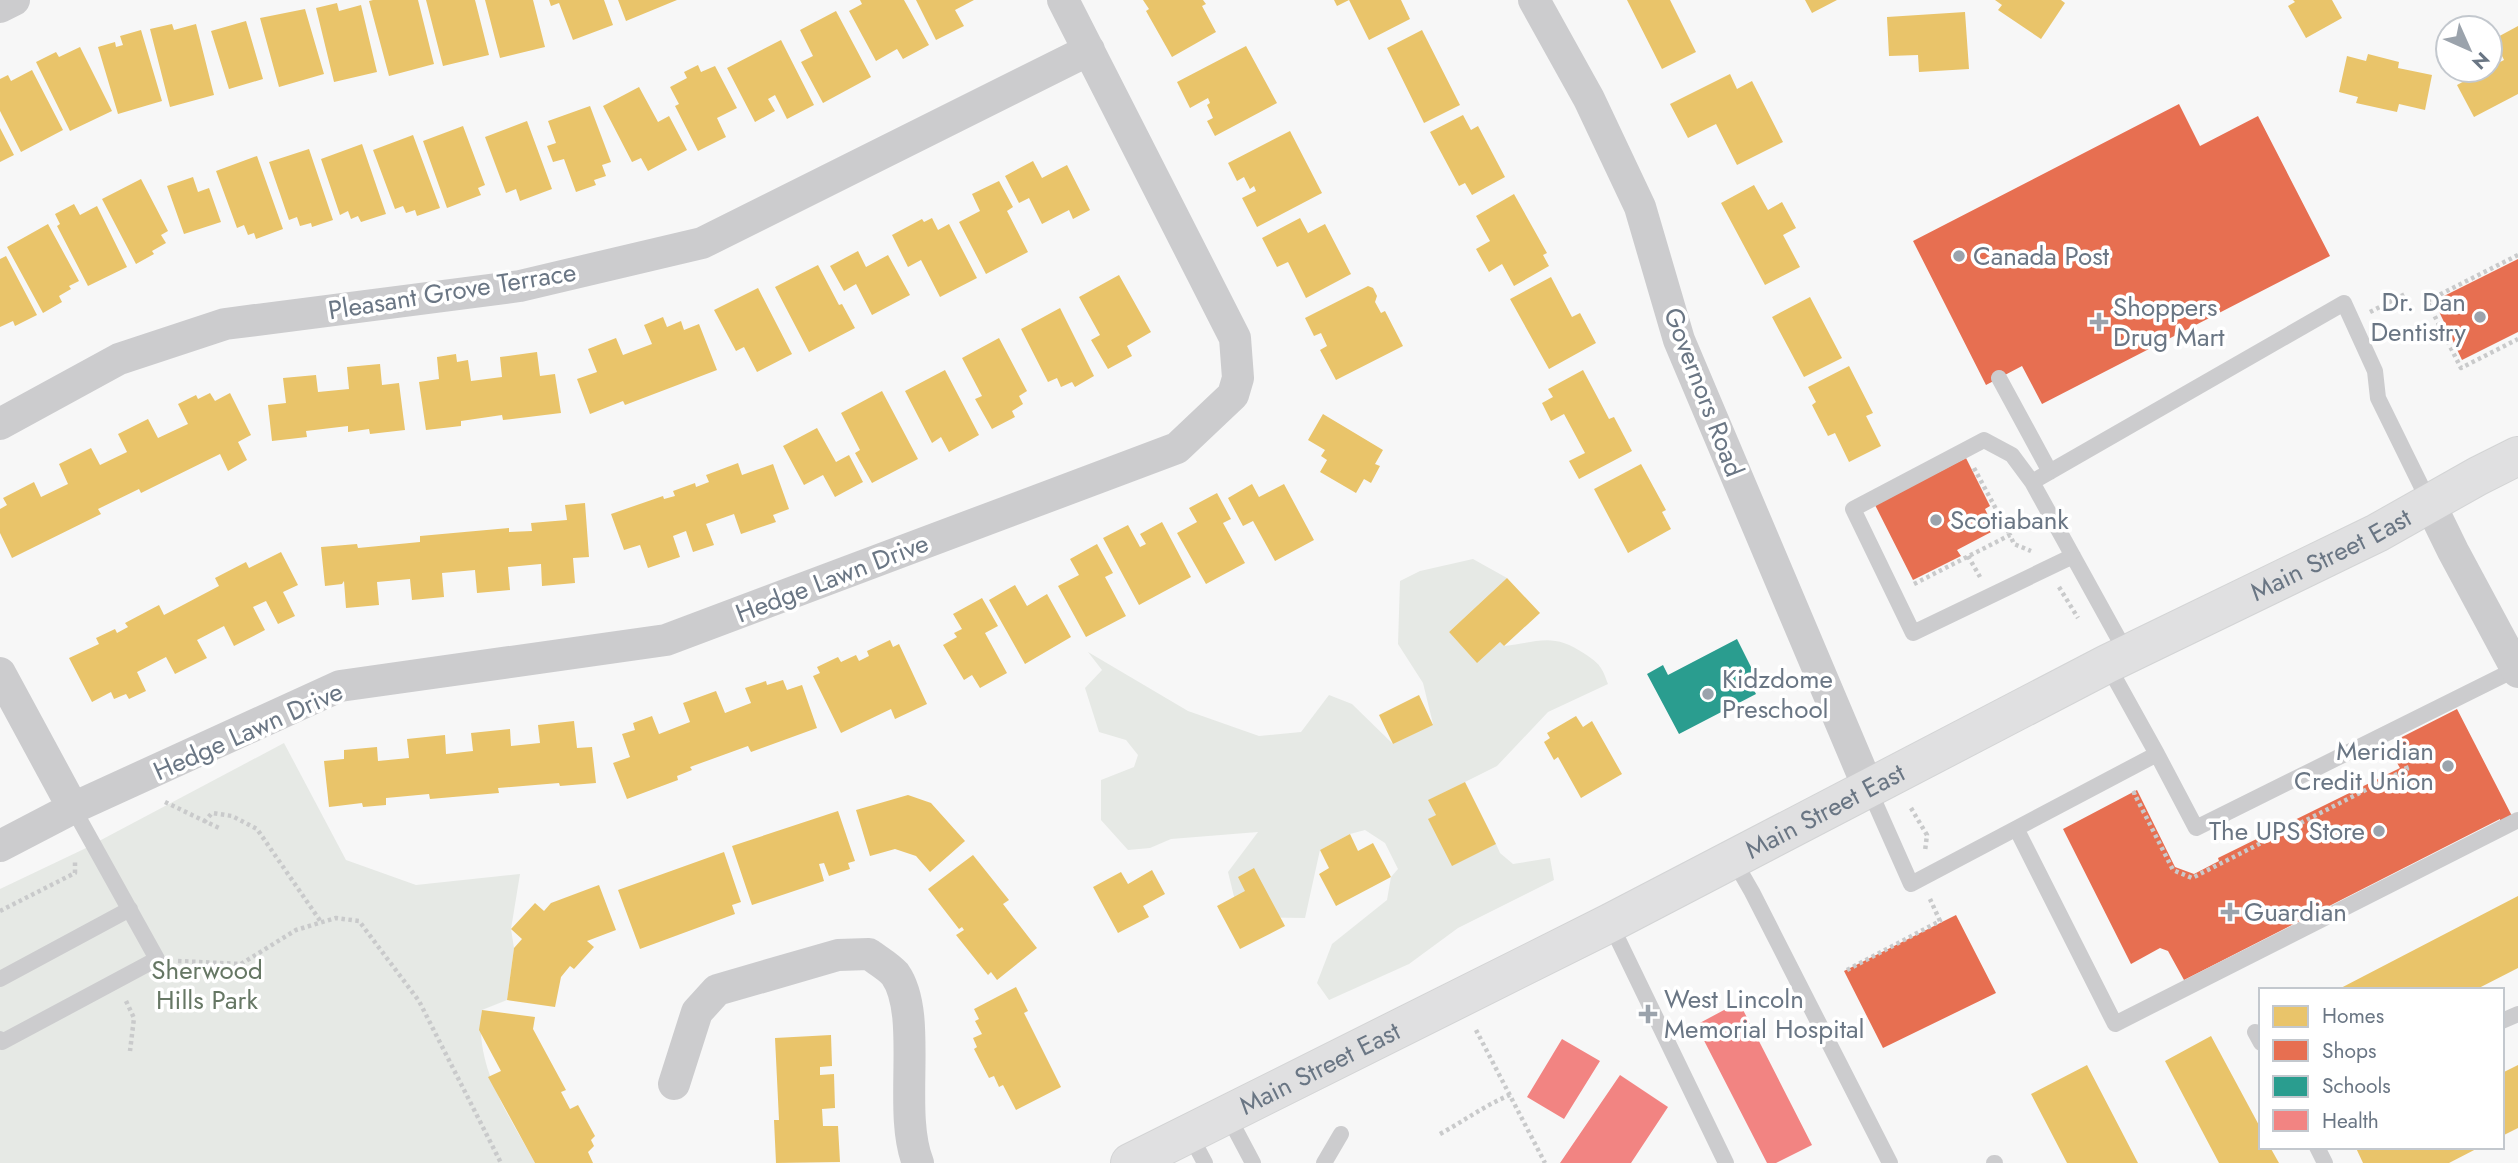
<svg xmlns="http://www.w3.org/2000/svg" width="2518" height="1163" viewBox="0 0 2518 1163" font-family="Jost,sans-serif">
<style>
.green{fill:#e6e9e5}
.homes{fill:#e9c46a}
.shops{fill:#e76f51}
.schools{fill:#2a9d8f}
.health{fill:#f28482}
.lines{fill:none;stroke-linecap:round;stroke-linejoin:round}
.secondary-casing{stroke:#d3d4d5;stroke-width:40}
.path{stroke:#c9cacb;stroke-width:4.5;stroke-dasharray:3.5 3.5;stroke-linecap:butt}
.service{stroke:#ccccce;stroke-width:16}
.minor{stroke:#ccccce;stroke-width:32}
.secondary{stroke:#e0e0e1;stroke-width:38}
.poi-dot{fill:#9ba3ac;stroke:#fff;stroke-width:2.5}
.labels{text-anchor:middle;stroke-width:7;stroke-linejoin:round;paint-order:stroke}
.poi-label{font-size:26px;fill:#6a7684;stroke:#fff;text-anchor:start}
.street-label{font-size:26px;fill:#6a7684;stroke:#fff}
.park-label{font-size:26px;fill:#667764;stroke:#fff}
</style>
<rect width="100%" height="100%" fill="#f7f7f7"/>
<!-- green -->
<path class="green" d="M1473,559L1507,578L1449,632L1477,662L1500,642L1504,646C1539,642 1553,632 1585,654C1600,664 1602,667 1608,684L1548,712L1497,766L1429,800L1436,815L1429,819L1496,844L1500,853L1513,864L1550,858L1554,880L1458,928L1409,964L1329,1000L1317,983L1332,944L1387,900L1391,877L1398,869L1385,843L1365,830L1350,834L1320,850L1305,918L1239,917L1228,872L1258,832L1171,839L1150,848L1128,850L1101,820V780L1134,767L1138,755L1126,740L1099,732L1085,688L1102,670L1088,652L1188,711L1259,736L1301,732L1329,695L1352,704L1393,744L1433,724L1423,683L1398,644L1400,581L1420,571Z
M284,743L346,860L416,885L520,874L511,929L514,948L507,1000L482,1010C474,1067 509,1115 535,1163H0V889L84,849Z"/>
<!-- homes -->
<path class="homes" d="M373,0H418L434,64L389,76L369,1Z
M426,0H475L489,55L443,66Z
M485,0H533L545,47L500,58Z
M549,0H604L613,25L573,40L559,3L551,6Z
M618,0H677L626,21Z
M860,0H904L929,45L903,59L897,49L876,61L849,11L862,4Z
M916,0H974L955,10L964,26L936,40Z
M1143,0H1203L1206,4L1202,6L1216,32L1172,57L1146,11L1149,9Z
M1334,0H1401L1410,19L1369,40L1349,0L1337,6Z
M1627,0H1670L1696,52L1662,69Z
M1805,0H1837L1812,13Z
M1995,0H2061L2065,3L2041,39L1998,10L2002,5Z
M2293,0H2332L2342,18L2306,38L2288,6L2295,2Z
M337,3L339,11L361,5L377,72L334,82L316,8Z
M305,9L324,74L279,87L260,18Z
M836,11L871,77L823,103L801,62L813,56L800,30Z
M1965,12L1969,69L1919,72L1918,55L1889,56L1887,17Z
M246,21L263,79L229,89L211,31Z
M172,24L174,30L196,24L214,95L170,107L150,29Z
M2518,26V94L2474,117L2457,85L2485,70H2490V67L2504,60L2494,39Z
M141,30L162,101L118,114L98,47L115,42L116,47L123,45L120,36Z
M1422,30L1460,105L1424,123L1387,48Z
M781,40L814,105L787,119L775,95L768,99L775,111L755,122L727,68Z
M1246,46L1277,103L1215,136L1207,121L1213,118L1207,105L1210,103L1208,98L1190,108L1177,82Z
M80,47L112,111L70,131L36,62L56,52L59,57Z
M2368,54L2399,62L2398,68L2432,75L2425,110L2399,104L2397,112L2356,103L2358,97L2339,92L2347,56L2366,61Z
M698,65L701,72L715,66L737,108L717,118L726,137L698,151L675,106L679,104L670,87L687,78L684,72Z
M32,70L63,130L21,152L0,111V79L8,75L11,81Z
M1730,74L1737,89L1752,81L1783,142L1737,165L1716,124L1688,138L1670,104Z
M639,87L658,122L669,116L687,150L648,171L641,158L632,162L603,106Z
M590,106L611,162L602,165L606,176L594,180L596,185L576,192L564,159L553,162L547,146L556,143L548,121Z
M1463,115L1471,130L1478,126L1505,177L1472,195L1465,183L1459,186L1430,132Z
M527,121L552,189L520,201L516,189L506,193L485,137Z
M463,126L485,185L478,188L481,195L447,208L423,141Z
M0,128L14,155L0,162Z
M1290,131L1322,193L1257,227L1242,198L1256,191L1254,186L1250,189L1244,177L1237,181L1228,163Z
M413,135L440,208L417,216L415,210L406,213L403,206L395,209L373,150Z
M362,144L386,214L361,222L358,216L351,219L348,211L340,215L321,159Z
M309,149L333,220L312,227L311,223L300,226L297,217L289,220L269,162Z
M257,156L283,229L256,239L254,233L248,235L244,225L237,228L216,171Z
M1033,161L1042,178L1067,165L1090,210L1073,219L1069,210L1042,224L1029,198L1019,203L1005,176Z
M193,177L198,192L209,188L221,222L184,234L167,186Z
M141,179L168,231L161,235L166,243L152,251L154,254L136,264L102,199Z
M999,181L1013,207L1007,211L1028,252L986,274L959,222L980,211L972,194Z
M1754,185L1768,210L1782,202L1796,228L1783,235L1800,267L1765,285L1721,203Z
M1514,194L1547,253L1543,255L1549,266L1514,286L1502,264L1489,272L1476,249L1490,241L1476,216Z
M74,204L80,215L97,206L127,267L88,286L57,226L60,224L55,214Z
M932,218L938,230L949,224L977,278L940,297L921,260L908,267L892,235L922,219L924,222Z
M1300,218L1308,233L1325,224L1351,274L1306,298L1288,262L1277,267L1262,238Z
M48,224L79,281L69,286L71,289L59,296L62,302L43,313L7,247Z
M858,251L866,267L888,255L910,295L872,315L856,284L844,291L830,266Z
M6,256L37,315L15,326L13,321L0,327V259Z
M818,265L839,305L842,304L855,328L809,352L775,287Z
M1119,275L1151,332L1127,346L1132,356L1108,369L1091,340L1100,335L1079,297Z
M1551,277L1572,317L1580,313L1596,343L1549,369L1510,299Z
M1368,286L1373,288L1377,296L1375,302L1381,313L1385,311L1403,346L1336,380L1320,350L1327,346L1321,333L1314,336L1305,318Z
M758,288L792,354L757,372L744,347L736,351L714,310Z
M1810,297L1842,358L1804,377L1772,317Z
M1060,308L1094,376L1075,387L1072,382L1061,387L1057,378L1048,382L1021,329Z
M663,317L667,327L681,321L684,330L699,324L717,370L625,405L623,401L590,414L577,379L597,372L588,349L616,338L623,355L652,344L644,325Z
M999,338L1027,391L1019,396L1023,404L1012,411L1015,417L992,429L975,399L982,396L962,358Z
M537,352L540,376L555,374L561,413L503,420L502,415L461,421V426L426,430L419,382L439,379L437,357L456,354L457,362L468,360L471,381L502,377L500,357Z
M380,364L382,385L399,383L405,430L370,434L369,429L348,432V426L306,431L307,437L272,441L268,405L286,403L283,378L316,375L318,392L349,389L347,367Z
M1849,366L1873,413L1866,416L1881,446L1849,462L1835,433L1828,436L1812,405L1816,402L1808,387Z
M945,370L979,435L949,452L941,437L932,443L905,391Z
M1583,370L1609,419L1614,417L1632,451L1579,479L1569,461L1585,453L1564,414L1551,421L1542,403L1553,397L1548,389Z
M882,391L918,459L872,483L855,453L860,450L841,413Z
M210,393L215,401L230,393L251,435L238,442L247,460L228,471L220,454L141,493L139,489L98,509L101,514L12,558L0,533V509L7,505L3,498L34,482L41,497L68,484L59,464L91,448L100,465L127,452L118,434L148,419L158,438L188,424L178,404L196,395L198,399Z
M1323,414L1383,450L1375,464L1380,466L1371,483L1364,479L1356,493L1320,472L1327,460L1321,456L1325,450L1308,440Z
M817,428L836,462L849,455L863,482L835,497L823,475L804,485L783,446Z
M738,463L742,475L773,464L789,509L773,515L776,522L741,534L734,514L706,524L714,545L693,552L686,531L673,536L680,557L648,568L640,545L624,550L611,514L663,496L664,499L675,496L673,491L695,483L696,487L709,482L706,475Z
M1641,464L1666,510L1662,512L1671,529L1628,553L1594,489Z
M1252,484L1259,497L1284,484L1314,540L1275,561L1253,521L1243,526L1228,498Z
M1217,493L1231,519L1223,523L1245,563L1206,584L1177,533L1197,522L1189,508Z
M585,503L589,557L573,558L575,583L542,586L541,564L508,567L510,590L477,593L475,570L442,573L444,597L412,600L410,579L377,582L379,605L346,608L344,581L342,584L325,586L321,547L357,544L358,548L420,542V536L509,528V532L532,531L531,523L567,520L565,505Z
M1162,522L1191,577L1139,605L1103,538L1128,525L1140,547L1146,544L1140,534Z
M1097,544L1113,573L1105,577L1126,616L1086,637L1058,586L1079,575L1070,559Z
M281,552L298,585L283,592L295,616L278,624L266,601L253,607L265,630L234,646L224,626L197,640L207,658L175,674L166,657L137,672L146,691L129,699L126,694L114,699L111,692L92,702L69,658L99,644L96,638L115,629L117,633L128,627L125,623L159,605L164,615L219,586L215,578L246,562L249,568Z
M1507,578L1540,613L1504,646L1500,642L1477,663L1449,632Z
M1015,585L1027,606L1047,594L1071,637L1025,664L989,600Z
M982,598L998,626L985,633L1007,673L980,688L972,675L964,680L943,645L957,637L954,633L962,629L953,614Z
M890,640L893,647L899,644L927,704L895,719L891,709L841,733L813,676L820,673L817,667L838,657L841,662L856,655L859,661L869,656L867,651Z
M783,680L787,690L802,685L817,728L751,752L748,746L690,767L692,770L677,776L678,780L627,799L613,763L630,757L622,734L635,730L633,723L652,716L659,734L690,722L683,703L716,691L725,713L751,703L745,688L766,681L767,685Z
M1419,695L1433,725L1393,744L1379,715Z
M1576,716L1583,727L1592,721L1622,774L1581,798L1558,757L1554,760L1544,742L1550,738L1547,733Z
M574,721L577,748L592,747L596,783L560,786L559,783L498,788L499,793L430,799L429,794L386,798V805L363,807L362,803L329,807L324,761L344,759V750L377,747L378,761L409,758L407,739L445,735L446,754L473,751L471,733L510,729L511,746L540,743L538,725Z
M1465,782L1496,844L1452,866L1428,819L1436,815L1428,800Z
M908,795L931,803L965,841L930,872L916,856L895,849L870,856L856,810Z
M838,811L855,861L848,863L850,869L829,876L824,863L819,864L824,881L752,905L732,846Z
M1350,834L1358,851L1373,843L1391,877L1336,906L1319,874L1329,868L1320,850Z
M724,852L741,902L732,905L735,914L640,949L618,890Z
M973,855L1009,900L1003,904L1037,948L997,980L991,972L988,975L956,935L964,930L962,927L959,929L928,889Z
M1254,868L1285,926L1240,949L1217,906L1245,891L1238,877Z
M1152,870L1165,894L1143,906L1149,917L1118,933L1093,887L1121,872L1128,884Z
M599,885L616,930L587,941L594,947L574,969L570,966L561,977L555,1007L507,1000L514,948L522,939L511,929L535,903L544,911L551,903Z
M2518,896V968L2475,990H2337Z
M1016,987L1028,1011L1024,1013L1061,1087L1016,1110L1003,1085L999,1087L994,1076L989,1078L974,1049L977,1047L973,1038L982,1034L975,1021L979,1019L974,1009Z
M482,1010L535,1017L533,1029L566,1090L561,1092L570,1109L578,1105L595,1136L591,1140L594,1146L588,1152L593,1163H535L488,1077L501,1071L479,1030Z
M831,1035L832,1066L820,1067V1075L834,1074L835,1108L822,1109L823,1126H838L840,1162L776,1163L774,1120H779L775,1038Z
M2211,1036L2261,1129V1147H2270L2279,1163H2219L2165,1061Z
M2087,1065L2138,1163H2067L2031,1094Z
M2518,1065V1128L2502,1136V1073Z
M2480,1147L2449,1163H2363L2356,1148Z"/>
<!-- shops -->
<path class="shops" d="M2179,104L2200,146L2258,116L2330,256L2042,404L2022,366L1986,385L1913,241Z
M2518,259V332L2462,360L2434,301Z
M1966,458L1990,506L1985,509L1995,530L1957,550L1961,556L1913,580L1875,505Z
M2457,709L2512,816L2500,822V819L2184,980L2168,951L2160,948L2131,964L2063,829L2137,790L2175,867L2194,874L2219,861L2218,858L2400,768L2392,754L2398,739Z
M1956,915L1996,993L1883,1048L1844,971Z"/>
<!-- schools -->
<path class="schools" d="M1737,639L1754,673L1747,677L1756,694L1679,734L1647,674L1663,665L1668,675Z"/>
<!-- health -->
<path class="health" d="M1739,1002L1812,1145L1776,1163H1767L1696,1025Z
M1562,1039L1600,1061L1564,1119L1527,1097Z
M1620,1075L1668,1107L1631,1163H1560Z"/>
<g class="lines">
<defs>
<g id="secondary">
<path id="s1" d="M1130,1163L1610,923L2107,664L2377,533L2478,476L2518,456"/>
</g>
</defs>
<!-- secondary casing -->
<use href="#secondary" class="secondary-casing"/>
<!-- path -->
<path class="path" d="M2518,255L2427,301L2461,368L2518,339
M2370,312L2407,293
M1974,468L2010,535
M1968,556L1980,577
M1914,584L2010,535L2014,544L2031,551
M2059,587L2078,618
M2136,792L2134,793L2173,870L2192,878L2407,769L2400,751
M165,802L219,828
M1911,808L1927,835L1925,851
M204,822L212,813L232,816L257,829L321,922
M0,911L75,873V860
M178,961L241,964L296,930L336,918L359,921L419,1001L501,1163
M1847,970L1940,921L1930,899
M126,1001L134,1018L130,1051
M1476,1030L1545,1163
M1440,1134C1464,1121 1485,1105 1510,1095"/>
<!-- service -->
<path class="service" d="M1999,378L2050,472
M2032,482L2012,455L1984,440L1853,509L1913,633L2073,556
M2127,654L2032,482L2344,303L2375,371L2378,398L2430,504
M2157,754L2196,828L2516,669
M1868,787L1911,884L2157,754L2107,664
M2017,830L2115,1024L2518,820
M1733,859L1752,892L1890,1163
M1610,923L1726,1163
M0,979L130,909
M2502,1021L2518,1014
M2255,1032L2261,1043
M0,1039L2,1042L157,959L73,808
M1227,1114L1253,1163
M1189,1133L1205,1163
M2317,1147L2325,1163
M1324,1163L1341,1134
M1994,1163H1995"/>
<!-- minor -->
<path class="minor" d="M1534,0L1589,99L1640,207L1679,340L1868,787
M0,7L14,0
M0,424L119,359L225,324L520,286L702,243L1089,50
M2430,504L2453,551L2518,672
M0,673L73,808
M0,846L73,808L340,686L666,640L1177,448L1233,395L1238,378L1235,338L1063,0
M674,1084L697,1012L717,990L838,955L869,954C877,960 889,967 895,974C924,1015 897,1111 918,1163"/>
<!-- secondary -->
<use href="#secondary" class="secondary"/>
</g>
<!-- markers -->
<g class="poi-dot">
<circle cx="1959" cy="256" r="7"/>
<circle cx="2480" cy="317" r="7"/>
<path d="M2095.5 311.5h7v7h7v7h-7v7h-7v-7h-7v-7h7z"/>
<circle cx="1936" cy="520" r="7"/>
<circle cx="1708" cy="694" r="7"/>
<circle cx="2448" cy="766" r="7"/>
<circle cx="2379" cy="831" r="7"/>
<path d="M2226.5 901.5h7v7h7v7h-7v7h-7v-7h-7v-7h7z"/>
<path d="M1644.5 1003.5h7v7h7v7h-7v7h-7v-7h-7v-7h7z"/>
</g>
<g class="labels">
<!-- poi labels -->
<g class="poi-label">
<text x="1973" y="265">Canada Post</text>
<text x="2466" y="311" text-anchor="end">Dr. Dan<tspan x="2466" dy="30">Dentistry</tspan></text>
<text x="2113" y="316">Shoppers<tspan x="2113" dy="30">Drug Mart</tspan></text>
<text x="1950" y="529">Scotiabank</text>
<text x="1722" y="688">Kidzdome<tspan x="1722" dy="30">Preschool</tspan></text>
<text x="2434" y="760" text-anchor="end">Meridian<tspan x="2434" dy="30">Credit Union</tspan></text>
<text x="2365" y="840" text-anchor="end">The UPS Store</text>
<text x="2244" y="921">Guardian</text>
<text x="1664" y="1008">West Lincoln<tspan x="1664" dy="30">Memorial Hospital</tspan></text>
</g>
<!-- street labels -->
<g class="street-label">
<text transform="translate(452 291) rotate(-9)" y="9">Pleasant Grove Terrace</text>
<text transform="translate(1704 392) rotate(69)" y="9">Governors Road</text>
<text dy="9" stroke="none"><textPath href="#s1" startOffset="1346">Main Street East</textPath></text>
<text transform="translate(832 578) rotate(-21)" y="9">Hedge Lawn Drive</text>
<text transform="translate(248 731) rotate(-24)" y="9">Hedge Lawn Drive</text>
<text dy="9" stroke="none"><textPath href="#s1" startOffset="779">Main Street East</textPath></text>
<text dy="9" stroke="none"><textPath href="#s1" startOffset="212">Main Street East</textPath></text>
</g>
<!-- park labels -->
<g class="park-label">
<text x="207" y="979">Sherwood<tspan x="207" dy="30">Hills Park</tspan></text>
</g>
</g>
<!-- legend -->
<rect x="2259" y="988" width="245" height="161" fill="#ffffff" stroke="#c3c8ce" stroke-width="2"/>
<rect x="2273" y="1006" width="35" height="21" fill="#e9c46a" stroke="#c3c8ce" stroke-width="2"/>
<text x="2322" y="1023" font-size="21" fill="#6a7684">Homes</text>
<rect x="2273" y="1040" width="35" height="21" fill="#e76f51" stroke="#c3c8ce" stroke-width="2"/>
<text x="2322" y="1058" font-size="21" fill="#6a7684">Shops</text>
<rect x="2273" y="1076" width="35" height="21" fill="#2a9d8f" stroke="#c3c8ce" stroke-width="2"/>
<text x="2322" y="1093" font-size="21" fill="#6a7684">Schools</text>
<rect x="2273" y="1110" width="35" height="21" fill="#f28482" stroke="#c3c8ce" stroke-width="2"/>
<text x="2322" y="1128" font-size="21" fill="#6a7684">Health</text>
<!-- north arrow -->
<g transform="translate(2469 49) rotate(135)"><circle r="33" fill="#ffffff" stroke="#c3c8ce" stroke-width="2"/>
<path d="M0-5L12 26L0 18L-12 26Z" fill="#9ba3ac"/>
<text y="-10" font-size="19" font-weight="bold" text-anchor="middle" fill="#6a7684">N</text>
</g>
</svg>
